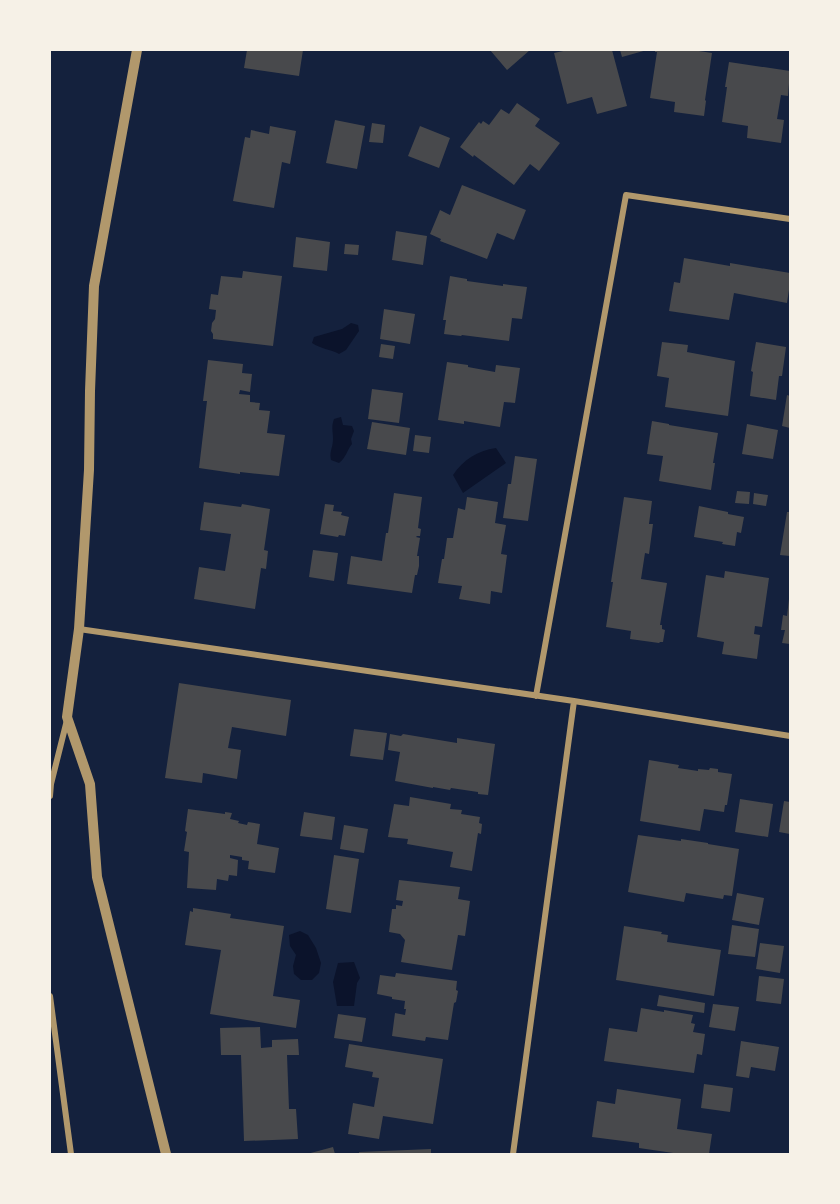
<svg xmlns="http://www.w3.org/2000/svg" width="840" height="1204" viewBox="0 0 840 1204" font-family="Helvetica,sans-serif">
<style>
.water{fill:#0b132b}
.building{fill:#48494c}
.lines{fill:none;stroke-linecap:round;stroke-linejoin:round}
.minor{stroke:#b1986c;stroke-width:6}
.tertiary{stroke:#b1986c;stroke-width:10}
</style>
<rect width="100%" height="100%" fill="#14213d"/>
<!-- water -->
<path class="water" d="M351,323L358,325L359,331L346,350L339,354C330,349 321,349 312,343L314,337L342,329Z
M341,417L343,425L352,426L354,431L351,439L352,444C347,450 346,458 339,463L331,460C329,452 333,448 333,439C333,431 331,427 334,419Z
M496,448L506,463L463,493L453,475C464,459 477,451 496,448Z
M300,931L308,935L316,948L321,963L319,973L312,980H301L294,974L293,966L296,955L290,946L289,935Z
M354,962L360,978L357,983L354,1006H337L333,982L338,963Z"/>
<!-- building -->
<path class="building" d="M247,50H303L299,76L244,68Z
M490,50H530L507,70Z
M568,50H612L627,106L597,114L592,97L567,104L554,53Z
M620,50H647L622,57Z
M655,50H699V51L712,53L705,100L706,101L704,116L674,112L675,102L650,98L657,52H655Z
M729,62L790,71L788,96L781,95L777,119L784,120L781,143L747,138L748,126L722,122L727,87H725Z
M517,103L540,119L535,126L560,143L539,171L530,164L514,185L474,155L473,157L460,147L479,122L481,124L483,121L489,125L501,109L509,114Z
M335,120L365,126L357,169L326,163Z
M372,123L385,125L383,143L369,142Z
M270,126L296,131L290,164L282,162L274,208L233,201L245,137L250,138L251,130L269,134Z
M420,126L450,138L439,168L408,156Z
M462,185L526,210L514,240L497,233L487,259L440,241L441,239L430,234L440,210L450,215Z
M396,231L427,236L423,265L392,260Z
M296,237L330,242L327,271L293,267Z
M345,244L359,245L358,255L344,254Z
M684,258L730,266V263L790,273V283L787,303L734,293L729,320L669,311L674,282L680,283Z
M243,271L282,276L273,346L213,339V334L211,331L212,323L215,319L216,310L209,309L211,294L218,295L221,276L242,278Z
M450,276L467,279V281L503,286V284L527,287L522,319L512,318L509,341L462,335L461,336L444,334L446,320H443Z
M384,309L415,314L410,344L380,339Z
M662,342L688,345L687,352L735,361L728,416L665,407L669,378L657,376Z
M756,342L786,347L782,376H779L776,400L750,396L753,372L751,371Z
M381,344L395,346L393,359L379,357Z
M208,360L243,364L242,373L252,374L250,392L240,390L239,394L250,395V402L260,403L259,410L270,411L267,433L285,435L279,476L240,472V474L199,468L207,401H203Z
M447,362L468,365V367L495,372L496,365L520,368L515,403L504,402L500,427L464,421V424L438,420Z
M372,389L403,393L399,423L368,419Z
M787,395L790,396V428L782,426Z
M652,421L669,424V425L718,433L713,463H715L711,490L659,481L663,456L647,454Z
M372,422L410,428L406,455L367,449Z
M747,424L778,430L773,459L742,454Z
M415,435L431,437L429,453L413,451Z
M515,456L537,459L528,521L503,518L508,484H511Z
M737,491L750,492L749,504L735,503Z
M394,493L422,497L418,528L421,529L420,536H417L416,537L420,538L417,556H419V566L417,575H415L412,593L347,584L351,556L382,561L386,533H388Z
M754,493L768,495L766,506L753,504Z
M467,497L498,502L495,523L506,525L501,554L507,555L502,593L491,591L490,604L459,599L462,586L438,583L442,559H444L447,538H453L458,508L465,510Z
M624,497L652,501L649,524H653L649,554L645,553L641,579L667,583L660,625H662V629L665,630L663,642H660L659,643L630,639L631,631L606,627L613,582H611Z
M204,502L241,507L242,504L270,509L264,550L268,551L266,569L261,568L255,609L194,599L199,567L225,571L231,534L200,530Z
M325,504L334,505L333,511L342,512L341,515L349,517L345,536L339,535L338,537L320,534Z
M699,506L728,512V514L744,517L741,533L737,532L735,546L722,544L723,542L694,537Z
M787,512H790V556L780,555Z
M313,550L338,553L334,581L309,577Z
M725,571L769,578L762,627L755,626L754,634L760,635L757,659L722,654L724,642L697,637L706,575L724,578Z
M789,599H790V644L782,643L785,630H781L783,615L787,616Z
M179,683L291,700L286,736L232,727L228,748L241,750L237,779L203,773L202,783L165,778Z
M354,729L387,733L383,760L350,756Z
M390,734L401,736L403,734L457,743V738L495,744L488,795L478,794V792L451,788L450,790L433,787V788L395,781L400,752L388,750Z
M649,760L679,765L678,768L698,771V769L709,770L710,768L718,769V772L732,774L727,805H725L724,812L704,809L700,831L640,821Z
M410,797L451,804L450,809L462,810L461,814L480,817L479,823L482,824L481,834L478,833L472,871L450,867L453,852L407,844L408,839L388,837L394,804L409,806Z
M740,799L773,804L768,837L735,832Z
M784,801L790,802V834L779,832Z
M188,809L225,814V812L232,813L230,819L239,821L238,823L247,825L248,822L260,824L257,844L279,848L275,873L248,869L249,861L242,860V857L230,855V858L238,860L237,876L229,875L228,881L217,879L216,890L187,888L189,852L184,851L187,832L185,831Z
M304,812L335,817L332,840L300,836Z
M344,825L368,829L364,853L340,849Z
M638,835L681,841V839L708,843V844L739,849L732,896L724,895L723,899L686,893L684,902L628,892Z
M334,855L359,859L351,913L326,909Z
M399,880L460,887L458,899L470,901L465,936L458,935L452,970L401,962L405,940L400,934L389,932L392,909H396V905L402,906L403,901L396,900Z
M737,893L764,898L759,925L732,920Z
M193,908L231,914L230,918L284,926L273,996L300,1000L296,1028L210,1014L221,950L185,945L190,911L193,912Z
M732,925L759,929L755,957L728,954Z
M624,926L662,932L661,934L668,935L667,942L721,950L714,996L616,980Z
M760,943L784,946L780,973L756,969Z
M396,973L457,981L456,990L458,991L456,1002L454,1003L448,1040L426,1037L425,1041L392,1036L395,1013L405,1015L406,1009H404L405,1001L392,999V997L377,994L380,975L395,977Z
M759,976L784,979L781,1004L756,1001Z
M659,995L705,1003L704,1013L657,1006Z
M713,1004L739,1007L735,1031L709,1027Z
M641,1008L664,1012V1010L693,1015L691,1023L695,1024L693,1032L705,1034L702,1055L697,1054L694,1073L604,1061L609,1028L637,1032Z
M338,1014L366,1018L362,1042L334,1038Z
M260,1027L261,1048L272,1047V1040L298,1039L299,1055H287L289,1109H296L298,1139L244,1141L241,1055H221L220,1028Z
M741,1041L779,1047L775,1071L751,1067L749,1078L736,1076Z
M349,1044L443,1059L433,1124L383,1116L379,1139L348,1134L353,1103L374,1107L379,1078L372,1077L373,1072L345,1067Z
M704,1084L733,1088L730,1112L701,1108Z
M617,1089L681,1099L677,1129L712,1134L709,1154H680L639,1148V1143L592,1137L597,1101L615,1104Z
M333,1147L335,1154H307Z
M431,1149V1154H359V1152Z"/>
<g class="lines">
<!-- minor -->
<path class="minor" d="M79,629L574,701L790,736
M536,696L626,195L790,219
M50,796L51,784L67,720
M50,996L71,1154
M513,1154L574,701"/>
<!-- tertiary -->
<path class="tertiary" d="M137,50L94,286L90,391L89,470L79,629L67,717L90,784L97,877L166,1154"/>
</g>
<!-- border -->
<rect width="840" height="1204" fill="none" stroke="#f6f1e7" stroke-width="102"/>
</svg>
